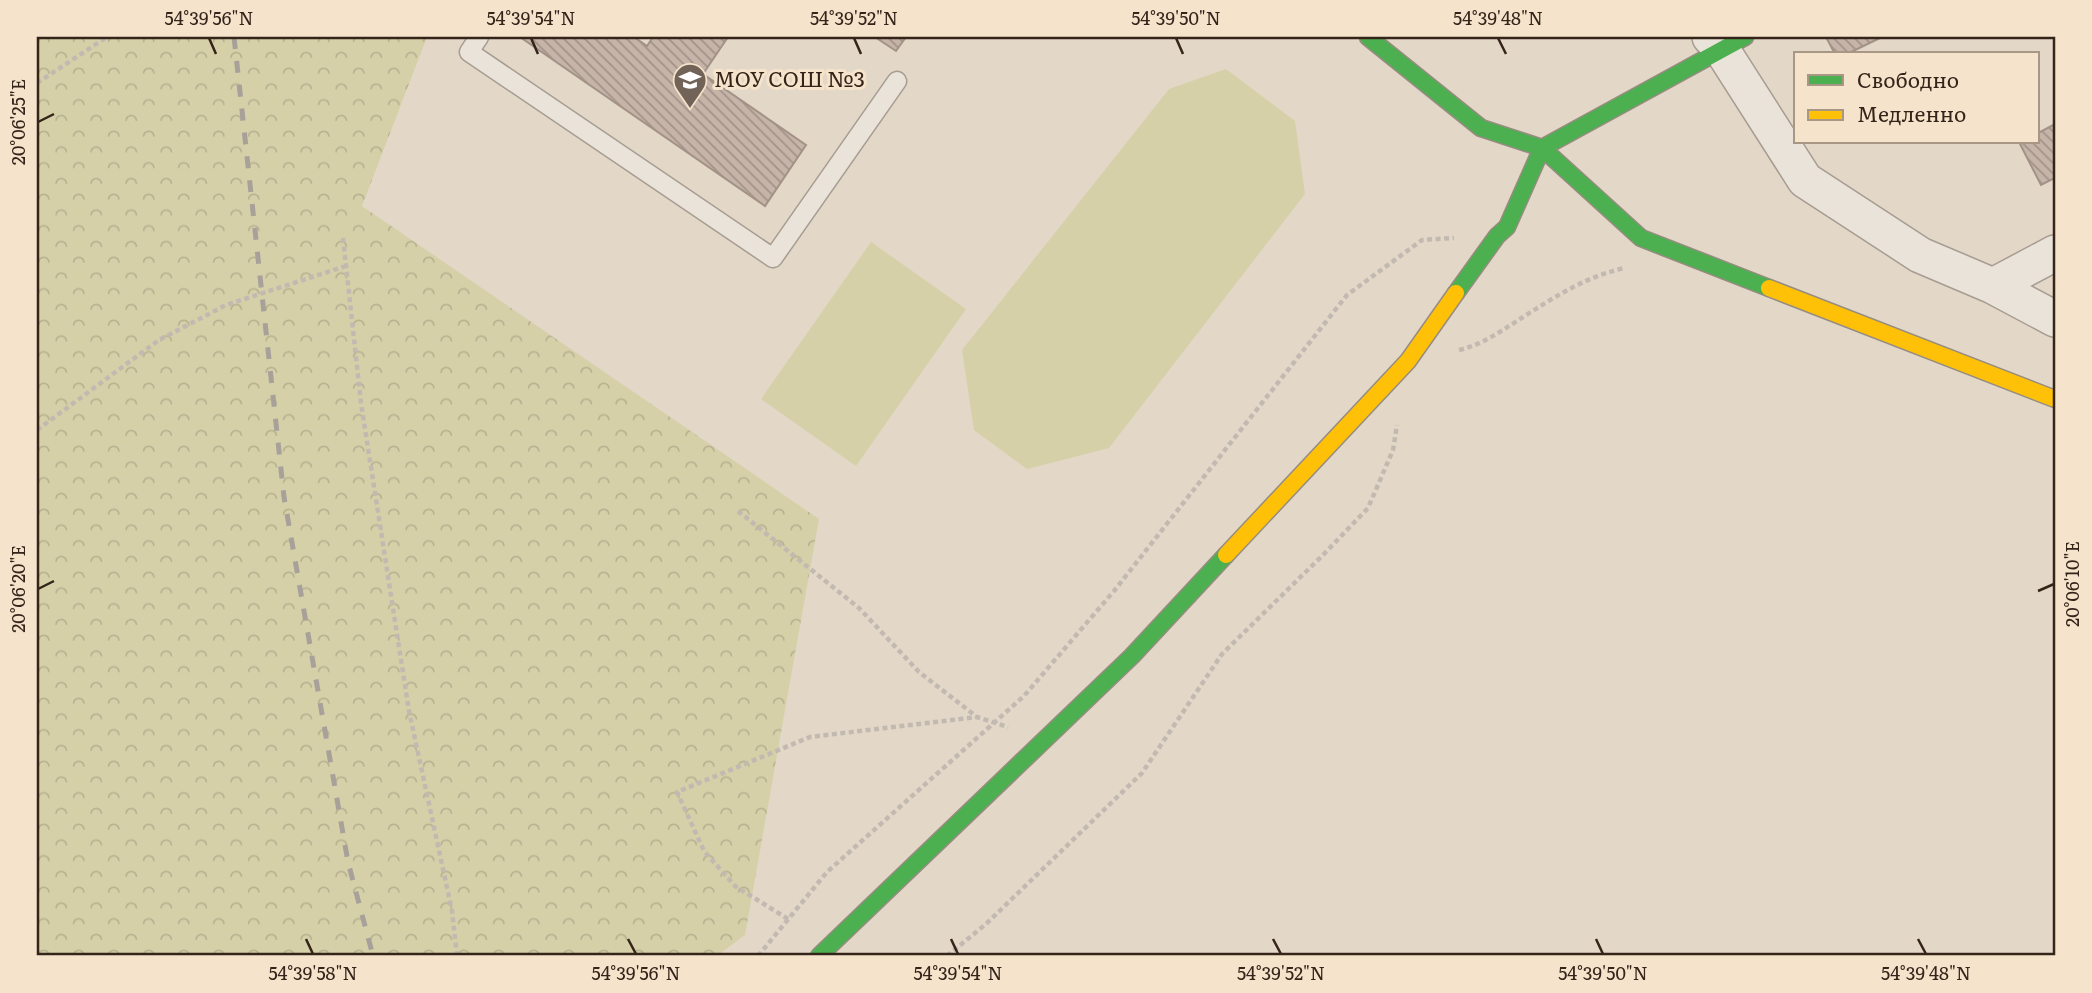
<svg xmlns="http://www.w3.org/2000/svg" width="2092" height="993" viewBox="0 0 2092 993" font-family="Literata,serif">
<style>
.grass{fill:#d6d0a9}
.forest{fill:url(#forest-crowns)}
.building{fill:url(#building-back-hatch);stroke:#a29287;stroke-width:2}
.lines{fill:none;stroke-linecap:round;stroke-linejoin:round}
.lane-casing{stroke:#a69c91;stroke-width:21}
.street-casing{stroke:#a69c91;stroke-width:38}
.fast-casing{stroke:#978c81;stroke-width:19}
.slow-casing{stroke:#978c81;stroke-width:19}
.path{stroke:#c2bab1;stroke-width:4.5;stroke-dasharray:5 3.5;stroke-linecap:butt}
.lane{stroke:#eae3d9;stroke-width:18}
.street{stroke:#eae3d9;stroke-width:35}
.fast{stroke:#4caf50;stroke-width:16}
.slow{stroke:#ffc107;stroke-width:16}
.rail{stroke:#a8a19a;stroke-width:5;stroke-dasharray:12 12;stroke-linecap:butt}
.ticks{fill:none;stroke:#34241a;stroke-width:2.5}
.labels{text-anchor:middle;stroke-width:6;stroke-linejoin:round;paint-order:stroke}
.poi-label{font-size:21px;fill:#34241a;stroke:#f5e4cb;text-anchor:start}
.neatline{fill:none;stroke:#34241a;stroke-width:2.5}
.ticks-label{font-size:18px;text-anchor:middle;fill:#34241a}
</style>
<defs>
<pattern id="forest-crowns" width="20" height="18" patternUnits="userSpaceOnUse" patternTransform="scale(1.75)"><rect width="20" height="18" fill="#d6d0a9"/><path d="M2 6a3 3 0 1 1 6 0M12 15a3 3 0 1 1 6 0" fill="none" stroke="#b8b291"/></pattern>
<pattern id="building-back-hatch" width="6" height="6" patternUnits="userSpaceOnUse" patternTransform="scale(1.75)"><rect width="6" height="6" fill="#c6b4a8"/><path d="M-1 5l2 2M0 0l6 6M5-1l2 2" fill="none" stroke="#a29288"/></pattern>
</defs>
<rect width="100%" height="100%" fill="#e3d7c7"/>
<!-- grass -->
<path class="grass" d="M1226,69L1295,121L1305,194L1109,448L1027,469L974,430L962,350L1169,89Z
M871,242L966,309L856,466L761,399Z"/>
<!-- forest -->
<path class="forest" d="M37,37H427L362,206L819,519L745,935L717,956H37Z"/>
<!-- building -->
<path class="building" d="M520,37H634L647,46L653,37H728L703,74L806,145L765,206Z
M875,37H906L896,51Z
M1826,37H1882L1847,54H1835Z
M2055,124V178L2041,185L2019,142H2038V133Z"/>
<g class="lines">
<defs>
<path id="lane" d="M479,37L469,52L773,258L897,81"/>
<path id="street" d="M1710,37L1722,50L1805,180L1920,255L1993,286L2055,319
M1993,286L2055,253"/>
<path id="fast" d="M1368,37L1481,128L1542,148L1641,238L1769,288
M1542,148L1745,37
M1456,293L1497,236L1507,227L1542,148
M819,956L1132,656L1226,555"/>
<path id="slow" d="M1769,288L2055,399
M1226,555L1408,361L1456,293"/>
</defs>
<!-- lane casing -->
<use href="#lane" class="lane-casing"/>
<!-- street casing -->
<use href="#street" class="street-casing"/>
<!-- fast casing -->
<use href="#fast" class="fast-casing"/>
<!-- slow casing -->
<use href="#slow" class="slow-casing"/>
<!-- path -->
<path class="path" d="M37,83L107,37
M343,238L361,403L409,711L452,911L457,956
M1459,350C1481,345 1498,333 1517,321C1551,299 1586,276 1625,268
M37,430L159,340L226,305L346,266
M738,511L859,608L919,672L977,717L1008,727
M788,919L735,886L704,851L677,792L810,737L977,717
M758,956L827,872L1024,696L1114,591L1347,295L1422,240L1454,238
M947,956L986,924L1142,773L1222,654L1323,555L1368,508L1393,450L1397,425"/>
<!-- lane -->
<use href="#lane" class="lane"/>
<!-- street -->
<use href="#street" class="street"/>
<!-- fast -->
<use href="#fast" class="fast"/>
<!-- slow -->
<use href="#slow" class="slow"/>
<!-- rail -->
<path class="rail" d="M234,37L284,497L348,862L373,956"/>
</g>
<!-- ticks -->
<path class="ticks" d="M209,38L216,54M531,38L538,54M854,38L861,54M1176,38L1183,54M1498,38L1506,54M38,122L54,114M38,589L54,581M2038,591L2054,584M306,939L313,954M628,939L636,954M951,939L958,954M1273,939L1281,954M1596,939L1603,954M1918,939L1926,954"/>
<!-- icons -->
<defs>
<symbol id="school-pin" viewBox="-11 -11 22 30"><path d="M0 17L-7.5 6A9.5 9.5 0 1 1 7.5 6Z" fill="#716357" stroke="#f5e4cb"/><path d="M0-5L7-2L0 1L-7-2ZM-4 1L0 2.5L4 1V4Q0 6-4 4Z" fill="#fff"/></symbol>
</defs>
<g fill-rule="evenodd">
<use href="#school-pin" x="671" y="61" width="38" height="52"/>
</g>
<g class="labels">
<!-- poi labels -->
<g class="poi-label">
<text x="714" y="87">МОУ СОШ №3</text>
</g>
</g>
<!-- border -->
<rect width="2092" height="993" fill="none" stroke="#f5e4cb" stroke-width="77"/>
<!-- legend -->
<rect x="1794" y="52" width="245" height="91" fill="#f5e4cb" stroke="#a89784" stroke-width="2"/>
<rect x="1808" y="75" width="35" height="10" fill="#4caf50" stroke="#a89784" stroke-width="2"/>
<text x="1857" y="88" font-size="21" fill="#34241a">Свободно</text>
<rect x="1808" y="110" width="35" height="10" fill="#ffc107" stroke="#a89784" stroke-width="2"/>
<text x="1857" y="122" font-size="21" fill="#34241a">Медленно</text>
<rect x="38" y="38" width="2016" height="916" class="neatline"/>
<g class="ticks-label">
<text x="209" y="25">54°39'56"N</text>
<text x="531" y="25">54°39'54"N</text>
<text x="854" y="25">54°39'52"N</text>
<text x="1176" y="25">54°39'50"N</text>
<text x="1498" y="25">54°39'48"N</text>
<text transform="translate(19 122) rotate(-90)" y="6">20°06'25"E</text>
<text transform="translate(2073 584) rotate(-90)" y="6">20°06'10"E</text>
<text transform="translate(19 589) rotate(-90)" y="6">20°06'20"E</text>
<text x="313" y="980">54°39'58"N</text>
<text x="636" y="980">54°39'56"N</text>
<text x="958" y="980">54°39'54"N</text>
<text x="1281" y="980">54°39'52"N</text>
<text x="1603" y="980">54°39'50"N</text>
<text x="1926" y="980">54°39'48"N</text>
</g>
</svg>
